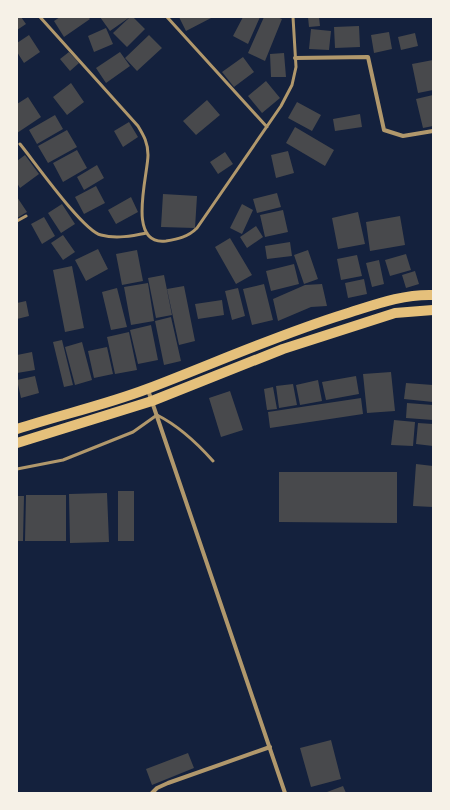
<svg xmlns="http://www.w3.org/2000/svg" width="450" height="810" viewBox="0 0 450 810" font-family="'Alegreya Sans',sans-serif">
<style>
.building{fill:#48494c}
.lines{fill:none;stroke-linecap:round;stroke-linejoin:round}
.service{stroke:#b1986c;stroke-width:3}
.minor{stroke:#b1986c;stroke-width:4}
.trunk{stroke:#e5c07b;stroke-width:10}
</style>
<rect width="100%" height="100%" fill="#14213d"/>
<!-- building -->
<path class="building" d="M17,17H21L26,24L17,30Z
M60,17H88L90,19L64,37L54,21Z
M100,17H130L110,31Z
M130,17H133L145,29L127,47L113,33Z
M179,17H213L186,31Z
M243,17H260L248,44L233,36Z
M264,17H277L282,19L265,61L248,53Z
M308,17H319L320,26L309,27Z
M359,26L360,47L335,48L334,27Z
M106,28L113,44L94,52L88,36Z
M311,29L331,31L329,50L309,49Z
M389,32L392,49L374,53L371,35Z
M415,33L418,46L401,50L398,37Z
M29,35L40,52L24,63L17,52V43Z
M149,35L162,48L137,71L125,58Z
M69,52L79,63L70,71L60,59Z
M120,52L130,66L106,83L96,68Z
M284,53L286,77H271L270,54Z
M243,57L254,72L234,87L222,72Z
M433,60V90L418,93L412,64Z
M266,81L280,98L262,113L248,96Z
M71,83L84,102L67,115L53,97Z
M433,95V126L423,128L416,99Z
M28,97L41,117L17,133V104Z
M207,100L220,115L196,135L183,121Z
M297,102L321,115L312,131L288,118Z
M360,114L362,127L335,131L333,119Z
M55,115L63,129L37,144L29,130Z
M129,122L138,137L123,147L114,131Z
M295,127L334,150L325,166L286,143Z
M67,130L77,147L48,163L38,146Z
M77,150L87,168L63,182L53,163Z
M288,151L294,173L276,178L271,155Z
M225,152L233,164L218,174L210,162Z
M25,155L39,174L20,188L17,183V161Z
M97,165L104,178L84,190L77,177Z
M96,186L105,203L84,214L75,197Z
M277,193L281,207L257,213L253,199Z
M163,194L197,196L195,228L161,227Z
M17,197L27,212L17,218Z
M131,197L138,212L116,224L108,210Z
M62,204L75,224L61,233L48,213Z
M242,204L253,210L242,234L230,228Z
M283,210L288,232L265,237L260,215Z
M358,212L365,244L338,249L332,218Z
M400,216L405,245L370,251L366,222Z
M44,217L55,236L42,244L31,224Z
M256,226L263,237L247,248L240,237Z
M63,235L75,252L63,260L51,243Z
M230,238L252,275L236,284L215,247Z
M290,242L292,256L267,259L265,246Z
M98,249L108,269L86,281L75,260Z
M137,250L143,281L122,285L116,254Z
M308,250L318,279L304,284L294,255Z
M406,254L411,270L390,276L385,260Z
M357,255L362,276L341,280L337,259Z
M379,260L384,284L372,287L366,263Z
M294,264L299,284L271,291L266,271Z
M72,266L84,328L65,332L53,270Z
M415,271L419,284L406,288L402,275Z
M164,275L172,315L156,318L148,278Z
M364,279L367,294L348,298L345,283Z
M148,283L154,321L131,325L124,287Z
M264,284L273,320L252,325L243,289Z
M322,284L327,306L311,307L278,321L273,299L305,285Z
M184,286L195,341L179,345L167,289Z
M117,288L127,327L111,330L102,292Z
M238,288L245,316L232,320L225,291Z
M222,300L224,315L198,319L195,304Z
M26,301L29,316L17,319V303Z
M171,317L181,361L164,365L155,321Z
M151,325L158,360L138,364L130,330Z
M129,332L137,370L115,374L107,337Z
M62,340L73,385L64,387L53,342Z
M82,342L92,380L75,385L65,347Z
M107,347L113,374L94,378L88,351Z
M32,352L35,370L17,373V355Z
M391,372L395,411L367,413L363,374Z
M35,376L39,393L21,398L17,380Z
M356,376L359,394L326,400L322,382Z
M318,380L322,401L300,405L296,385Z
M406,383L433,385V402L404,399Z
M293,384L297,405L279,408L276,386Z
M273,387L277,409L267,410L264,389Z
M230,391L243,430L221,437L209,398Z
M361,398L363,414L270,428L268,412Z
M407,403L433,405V420L406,418Z
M394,420L415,422L413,446L391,445Z
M418,423L433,424V446L416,444Z
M416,464L433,466V507L413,506Z
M279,472H397V523L279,522Z
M118,491H134V541H118Z
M107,493L109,542L70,543L69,494Z
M26,495H66V541H25Z
M17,496H24L23,541H17Z
M331,740L341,779L311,787L300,748Z
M188,753L194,768L152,785L146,769Z
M343,786L346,793H328L327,792Z"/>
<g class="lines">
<!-- service -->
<path class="service" d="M40,17L138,126C144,136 148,143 148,155C148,175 126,246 166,241C178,239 188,237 197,228L281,106L292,85L296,67L293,17
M167,17L267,127
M20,144C34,161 83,231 101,235C116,239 132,236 147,233
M17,221L26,216
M17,469L63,460L133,432L157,415C179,426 197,443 213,461"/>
<!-- minor -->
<path class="minor" d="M295,58L368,57L384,130L403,136L433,131
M148,390L285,793
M152,793L157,788L168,783L270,747"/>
<!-- trunk -->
<path class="trunk" d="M17,429C60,415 105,405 147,389C213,364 277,335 345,314C374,305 402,294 433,295
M17,443L152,401L283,349L395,313L433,310"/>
</g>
<!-- border -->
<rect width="450" height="810" fill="none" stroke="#f6f1e7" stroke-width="36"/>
</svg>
